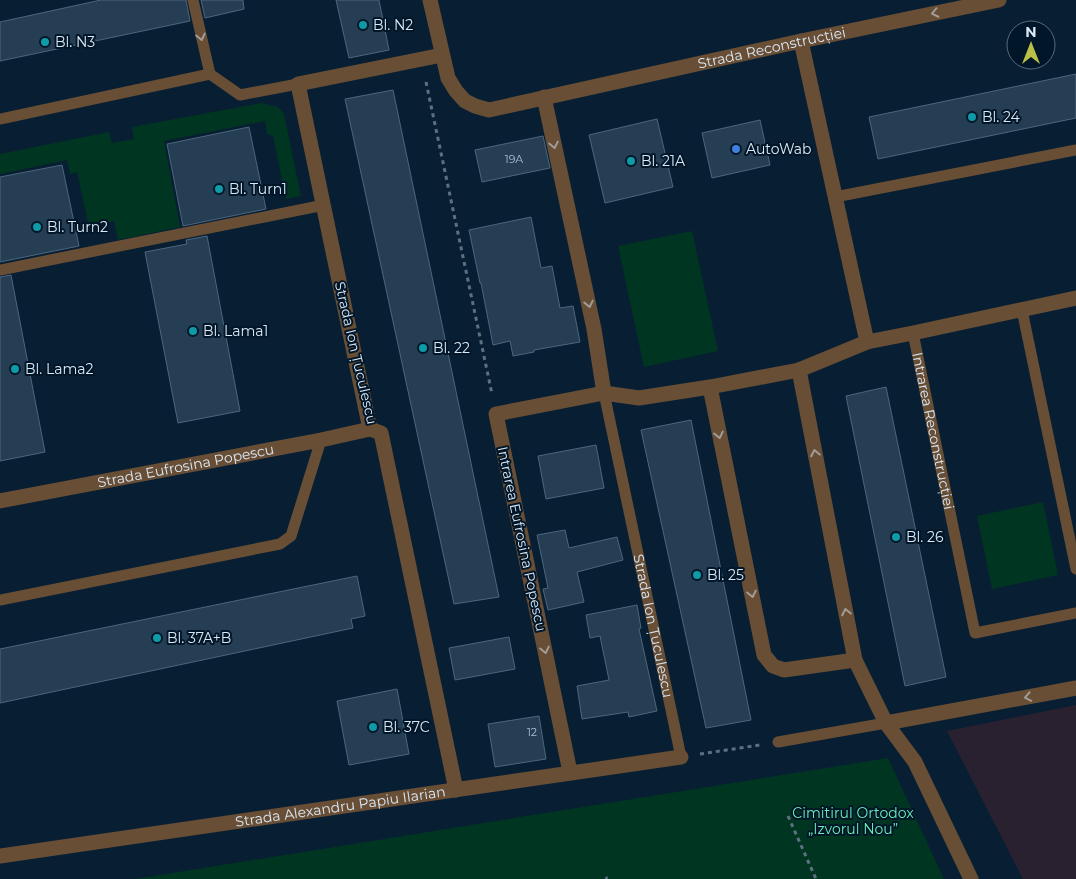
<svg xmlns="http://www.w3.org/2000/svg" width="1076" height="879" viewBox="0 0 1076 879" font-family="Montserrat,sans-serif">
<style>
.education{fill:#292130}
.green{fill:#003522}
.building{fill:#263e53;stroke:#4d667d}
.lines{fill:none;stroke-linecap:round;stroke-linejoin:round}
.path{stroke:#5d7082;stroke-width:3;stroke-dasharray:4 4;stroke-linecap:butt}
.lane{stroke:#684e35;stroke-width:11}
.street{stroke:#684e35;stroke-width:15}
.oneway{stroke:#a29c96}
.culture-dot{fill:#0f9aa8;stroke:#011628;stroke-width:2}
.shop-dot{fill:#3f7fe0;stroke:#011628;stroke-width:2}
.labels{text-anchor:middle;stroke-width:4;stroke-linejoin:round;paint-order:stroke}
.number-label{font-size:11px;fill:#aebece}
.poi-label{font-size:14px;fill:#dbe9f7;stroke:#011628;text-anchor:start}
.street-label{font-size:14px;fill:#dbe9f7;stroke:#011628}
.park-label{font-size:14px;fill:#68eeb5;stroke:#011628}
</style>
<rect width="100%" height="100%" fill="#081f33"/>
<!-- education -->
<path class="education" d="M1076,705V879H1023L947,731Z"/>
<!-- green -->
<path class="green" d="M261,103L278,107L284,114L301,196L286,199L273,136L267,134L265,121L164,141L180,227L118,240L114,221L89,227L77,172L70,174L67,160L0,174V154L109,132L112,143L134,139L132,127Z
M692,231L718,351L644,367L618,246Z
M1043,502L1058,575L992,589L977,516Z
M888,758L944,879H135Z"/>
<!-- building -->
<path class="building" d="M101,0H186L190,21L0,61V22Z
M201,0H243L244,9L205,18Z
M336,0H379L389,50L349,58Z
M1076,74V118L878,159L869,117Z
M393,90L499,597L454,604L345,99Z
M657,119L673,187L605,203L589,135Z
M760,120L770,165L712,178L702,133Z
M249,127L266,209L183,226L167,144Z
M543,136L550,168L482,182L475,150Z
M62,165L79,246L0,262V177Z
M531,217L541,268L552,266L560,308L573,306L580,342L534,350V352L513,356L510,341L493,345L481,283H480L469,230Z
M207,236L240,411L178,423L145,252L187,244L186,240Z
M11,275L45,452L0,461V277Z
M886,387L946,677L905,686L846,396Z
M691,420L751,720L706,728L641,430Z
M596,445L604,488L546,499L538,456Z
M565,530L569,548L617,537L623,560L577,572L584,602L548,610L543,589L548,588L537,535Z
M357,576L365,616L351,619L353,628L0,703V649Z
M637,605L641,628L639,629L657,711L629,717L628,712L582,719L577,686L609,680L600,636L590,638L586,615Z
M509,637L515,669L455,680L449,648Z
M397,689L409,754L349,765L337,701Z
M539,716L546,759L495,767L488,724Z"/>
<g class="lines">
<!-- path -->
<path class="path" d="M426,82L492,394
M700,754L760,745
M788,816L816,879
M606,877L607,879"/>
<!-- lane -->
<g class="lane">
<path d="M193,0L210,74L240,95L298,84"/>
<path d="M0,119L210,74"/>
<path d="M835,197L1076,150"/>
<path d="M0,270L324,205"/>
<path d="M1022,310L1076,569"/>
<path id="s1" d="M913,333L975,633L1076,613"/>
<path id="s2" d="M604,393L681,757"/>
<path d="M0,600L280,544L291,536L321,440"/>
<path d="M778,742L886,723"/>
</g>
<!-- street -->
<g class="street">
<path id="s3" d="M430,0L448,78L456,91L465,101L475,106L489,110L801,41L999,0"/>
<path d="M801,41L867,342"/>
<path d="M544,97L594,329L604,393"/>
<path d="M799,370L855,660L886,723L915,762L971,879"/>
<path d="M710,387L764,655L773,666L784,670L855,660"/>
<path d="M370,429L298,84L442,55"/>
<path d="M370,429L381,433L456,790"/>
<path id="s4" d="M0,501L321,440L370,429"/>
<path d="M886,723L1076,688"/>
<path d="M570,772L496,414L604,393L639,398L710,387L799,370L867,342L913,333L1076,298"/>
<path id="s5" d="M0,856L681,757"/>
</g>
</g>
<!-- one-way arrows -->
<defs><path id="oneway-chevron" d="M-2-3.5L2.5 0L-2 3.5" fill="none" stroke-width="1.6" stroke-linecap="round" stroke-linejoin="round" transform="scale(1.25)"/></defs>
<g class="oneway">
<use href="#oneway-chevron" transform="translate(935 13) rotate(168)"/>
<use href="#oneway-chevron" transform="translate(201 37) rotate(77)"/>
<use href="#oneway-chevron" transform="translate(554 145) rotate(78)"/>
<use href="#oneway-chevron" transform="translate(589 304) rotate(78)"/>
<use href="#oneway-chevron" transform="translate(719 435) rotate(78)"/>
<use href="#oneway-chevron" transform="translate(815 453) rotate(-101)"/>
<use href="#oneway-chevron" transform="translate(752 594) rotate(78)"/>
<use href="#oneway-chevron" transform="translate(846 612) rotate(-101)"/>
<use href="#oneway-chevron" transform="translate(545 650) rotate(78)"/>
<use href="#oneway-chevron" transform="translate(1028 697) rotate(169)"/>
</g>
<!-- markers -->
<g class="culture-dot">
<circle cx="363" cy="25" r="5"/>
<circle cx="45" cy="42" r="5"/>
<circle cx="972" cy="117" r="5"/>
<circle cx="631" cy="161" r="5"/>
<circle cx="219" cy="189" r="5"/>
<circle cx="37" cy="227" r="5"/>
<circle cx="193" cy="331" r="5"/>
<circle cx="423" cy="348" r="5"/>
<circle cx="15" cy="369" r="5"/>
<circle cx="896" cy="537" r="5"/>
<circle cx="697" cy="575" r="5"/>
<circle cx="157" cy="638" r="5"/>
<circle cx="373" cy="727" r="5"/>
</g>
<circle class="shop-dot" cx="736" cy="149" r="5"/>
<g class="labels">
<!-- number labels -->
<g class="number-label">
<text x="514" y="163">19A</text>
<text x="532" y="736">12</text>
</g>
<!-- poi labels -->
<g class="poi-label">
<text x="373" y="30">Bl. N2</text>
<text x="55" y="47">Bl. N3</text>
<text x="982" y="122">Bl. 24</text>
<text x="746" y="154">AutoWab</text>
<text x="641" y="166">Bl. 21A</text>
<text x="229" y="194">Bl. Turn1</text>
<text x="47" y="232">Bl. Turn2</text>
<text x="203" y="336">Bl. Lama1</text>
<text x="433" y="353">Bl. 22</text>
<text x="25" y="374">Bl. Lama2</text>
<text x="906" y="542">Bl. 26</text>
<text x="707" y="580">Bl. 25</text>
<text x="167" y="643">Bl. 37A+B</text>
<text x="383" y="732">Bl. 37C</text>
</g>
<!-- street labels -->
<g class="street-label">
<text dy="5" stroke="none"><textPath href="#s3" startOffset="424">Strada Reconstrucției</textPath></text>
<text transform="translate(356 353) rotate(77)" y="5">Strada Ion Țuculescu</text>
<text dy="5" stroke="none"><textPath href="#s1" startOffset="100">Intrarea Reconstrucției</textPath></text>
<text dy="5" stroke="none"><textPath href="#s4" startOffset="189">Strada Eufrosina Popescu</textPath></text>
<text transform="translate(522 539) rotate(78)" y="5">Intrarea Eufrosina Popescu</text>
<text dy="5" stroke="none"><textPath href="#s2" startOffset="238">Strada Ion Țuculescu</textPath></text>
<text dy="5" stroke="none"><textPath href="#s5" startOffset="344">Strada Alexandru Papiu Ilarian</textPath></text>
</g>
<!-- park labels -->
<g class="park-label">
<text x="853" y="818">Cimitirul Ortodox<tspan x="853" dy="16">„Izvorul Nou”</tspan></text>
</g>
</g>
<!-- north arrow -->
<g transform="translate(1031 45)"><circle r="24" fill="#011628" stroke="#586a7b"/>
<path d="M0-4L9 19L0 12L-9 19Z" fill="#bac046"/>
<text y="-8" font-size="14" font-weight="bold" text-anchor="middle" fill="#dbe9f7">N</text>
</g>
</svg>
